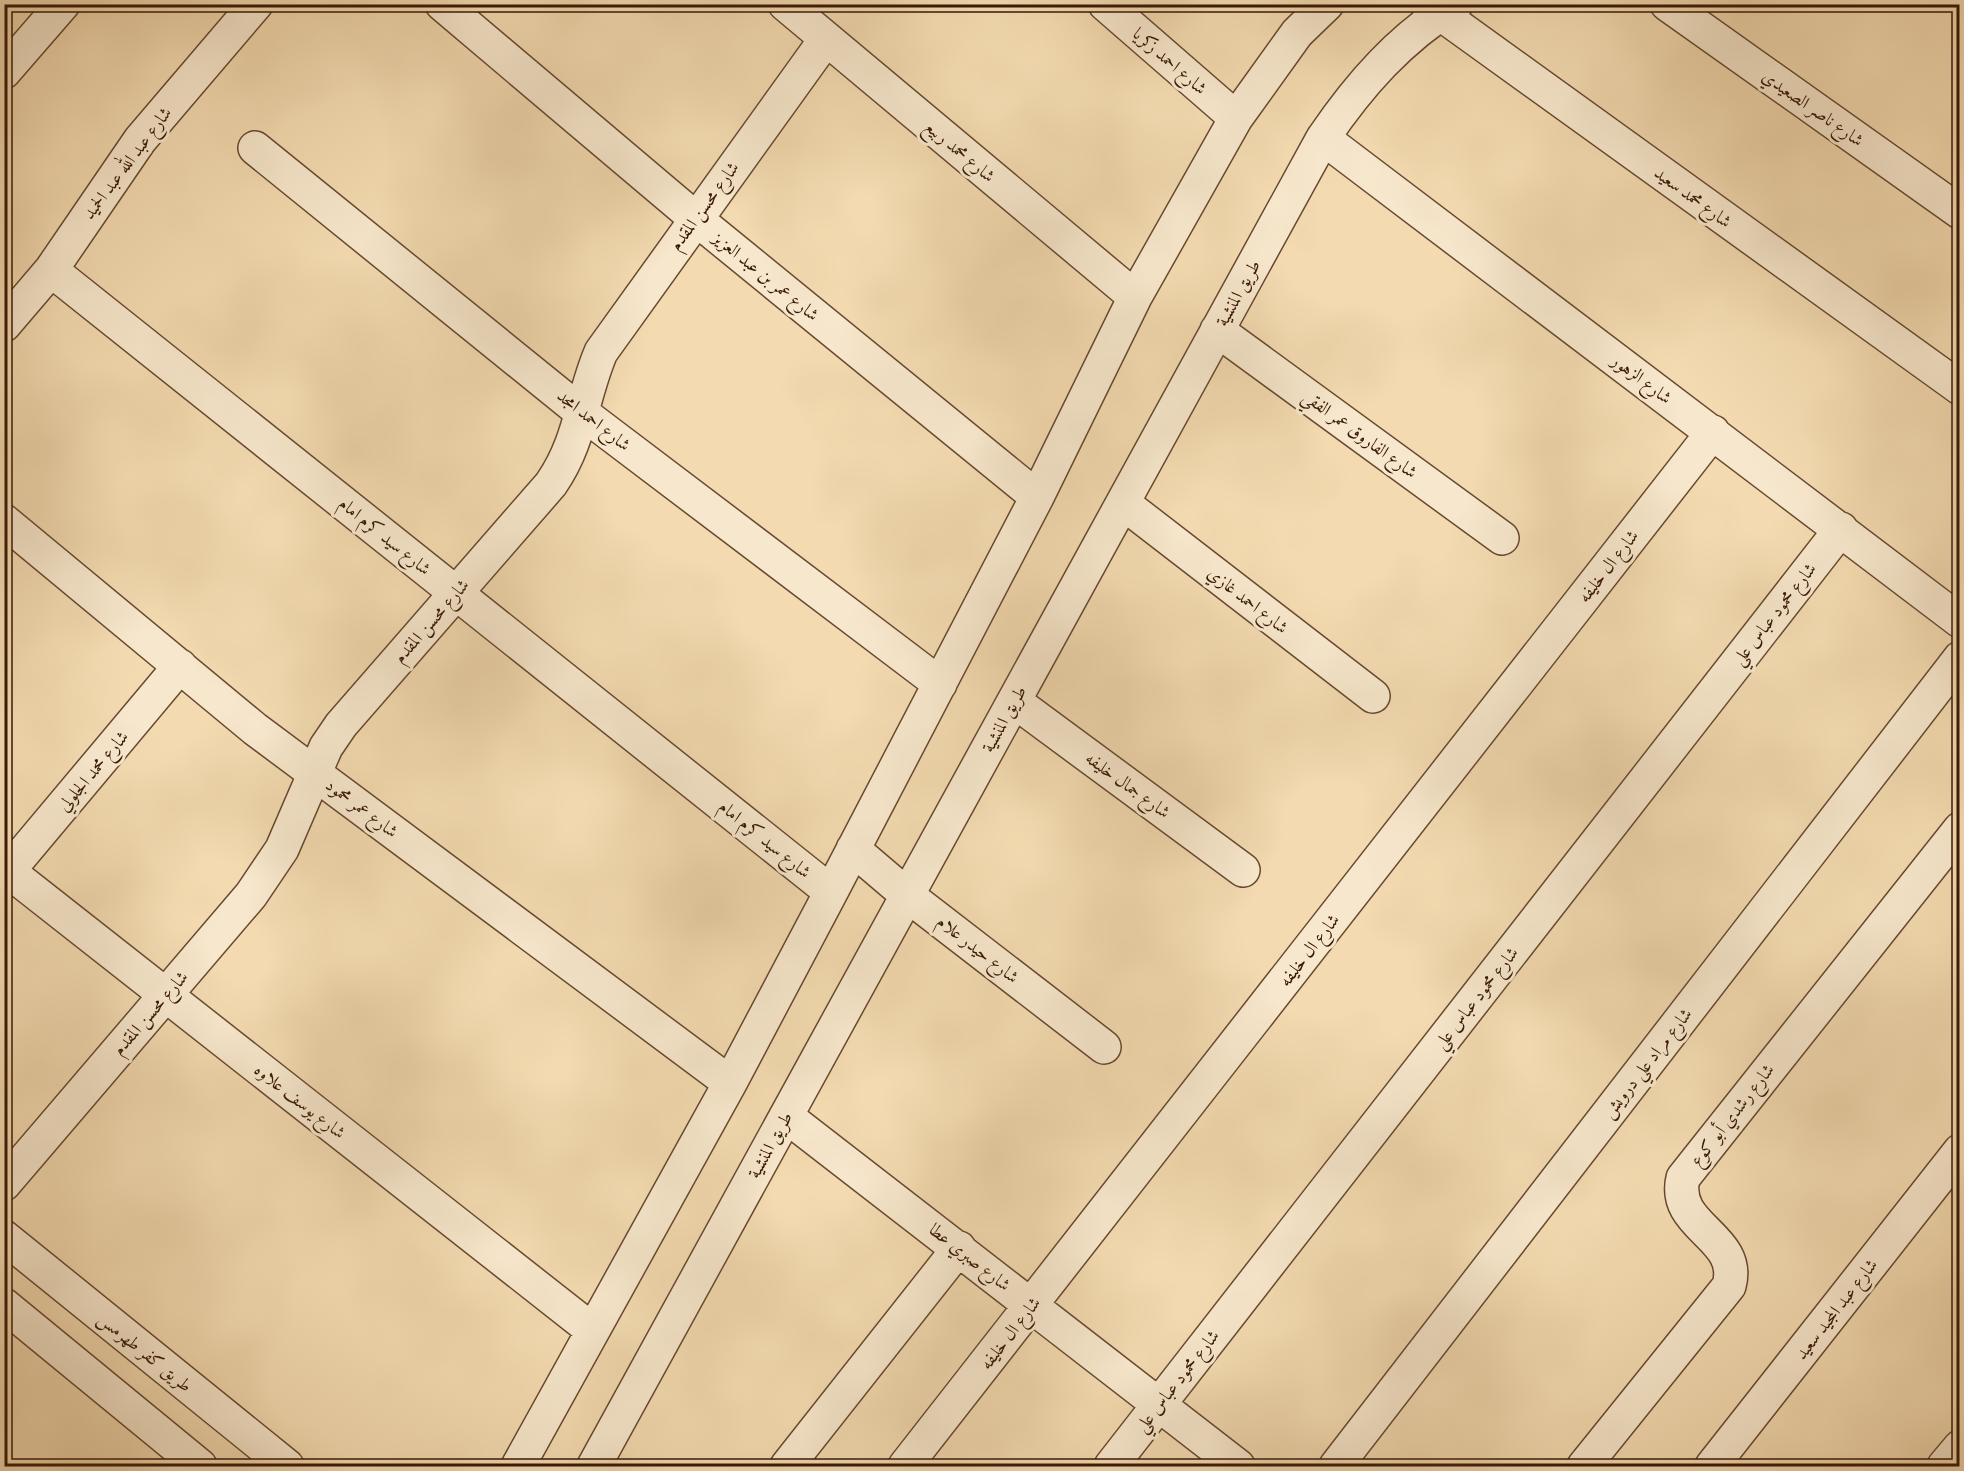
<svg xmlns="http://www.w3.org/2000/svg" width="1964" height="1471" viewBox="0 0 1964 1471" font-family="'IM FELL DW Pica',Amiri,serif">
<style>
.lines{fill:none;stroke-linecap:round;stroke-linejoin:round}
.minor-casing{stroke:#674931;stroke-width:36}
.minor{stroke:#f7e7cc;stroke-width:33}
.labels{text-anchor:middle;stroke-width:6;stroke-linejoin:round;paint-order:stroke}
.street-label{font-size:18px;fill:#381907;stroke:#f7e7cc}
</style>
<rect width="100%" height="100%" fill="#f3dab0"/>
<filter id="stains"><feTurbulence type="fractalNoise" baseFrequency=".00333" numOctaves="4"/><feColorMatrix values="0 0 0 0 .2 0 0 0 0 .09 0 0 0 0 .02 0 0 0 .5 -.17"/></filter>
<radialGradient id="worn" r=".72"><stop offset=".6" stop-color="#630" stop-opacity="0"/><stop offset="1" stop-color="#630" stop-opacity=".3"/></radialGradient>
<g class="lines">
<defs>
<path id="minor" d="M442,4L695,218L1037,497
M785,4L1135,297
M1105,4L1236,118
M1427,4L1960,388
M1667,4L1960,212
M4,72L63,4
M1323,138L1960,621
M255,148L581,412L940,684
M51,270L831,892
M4,325L51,270L140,140L256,4
M1217,330L1502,538
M1123,503L1373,696
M4,521L255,729L730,1083
M1014,701L1243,870
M853,849L907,895L1104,1047
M8,871L592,1330
M4,876L180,666
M786,1116L1238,1466
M4,1184L251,895L282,849L326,747L341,725L551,484C581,441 581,399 601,352L826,39
M4,1237L287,1466
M4,1305L200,1466
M518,1466L730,1083L831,892L1037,497L1135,297L1236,118L1297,33L1327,4
M594,1466L1323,138C1359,85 1400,38 1456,4
M787,1466L959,1248
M905,1466L1713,432
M1111,1466L1841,529
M1336,1466L1960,658
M1584,1466L1729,1286C1743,1236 1671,1228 1683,1178L1960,829
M1712,1466L1960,1151
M1944,1466L1960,1447"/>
</defs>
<!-- minor casing -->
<use href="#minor" class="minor-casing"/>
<!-- minor -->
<use href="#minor" class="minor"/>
</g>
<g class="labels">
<!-- street labels -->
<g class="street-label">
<text transform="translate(1170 61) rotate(41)" y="6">شارع احمد زكريا</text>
<text transform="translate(1813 108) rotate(35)" y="6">شارع ناصر الصعيدي</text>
<text transform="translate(960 151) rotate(40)" y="6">شارع محمد ربيع</text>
<text transform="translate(127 163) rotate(-53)" y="6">شارع عبد الله عبد الحميد</text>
<text transform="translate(1693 197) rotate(36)" y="6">شارع محمد سعيد</text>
<text transform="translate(704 206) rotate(-54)" y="6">شارع محسن المقدم</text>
<text transform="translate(766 276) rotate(39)" y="6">شارع عمر بن عبد العزيز</text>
<text transform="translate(1238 293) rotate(-61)" y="6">طريق المنشية</text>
<text transform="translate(1642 379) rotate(37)" y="6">شارع الزهور</text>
<text transform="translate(594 420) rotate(38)" y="6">شارع احمد امجد</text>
<text transform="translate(1360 434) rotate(36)" y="6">شارع الفاروق عمر الفقي</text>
<text transform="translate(385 536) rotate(39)" y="6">شارع سيد كرم امام</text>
<text transform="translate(1608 566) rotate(-52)" y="6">شارع ال خليفه</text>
<text transform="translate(1248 600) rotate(38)" y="6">شارع احمد غازي</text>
<text transform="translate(1774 614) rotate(-52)" y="6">شارع محمود عباس علي</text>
<text transform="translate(431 621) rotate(-49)" y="6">شارع محسن المقدم</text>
<text transform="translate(1004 719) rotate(-61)" y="6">طريق المنشية</text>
<text transform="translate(93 771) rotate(-50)" y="6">شارع محمد الجلولي</text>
<text transform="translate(1128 785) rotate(36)" y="6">شارع جمال خليفه</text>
<text transform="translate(362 808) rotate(37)" y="6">شارع عمر محمود</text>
<text transform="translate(765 839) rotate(39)" y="6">شارع سيد كرم امام</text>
<text transform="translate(978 949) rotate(38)" y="6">شارع حيدر علام</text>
<text transform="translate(1309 950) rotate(-52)" y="6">شارع ال خليفه</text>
<text transform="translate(1476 998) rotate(-52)" y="6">شارع محمود عباس علي</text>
<text transform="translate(150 1013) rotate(-49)" y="6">شارع محسن المقدم</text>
<text transform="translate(1647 1063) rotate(-52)" y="6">شارع مراد علي درويش</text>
<text transform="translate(300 1101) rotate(38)" y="6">شارع يوسف علاوه</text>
<text transform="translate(1732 1115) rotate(-52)" y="6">شارع رشدي أبو كوع</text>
<text transform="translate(770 1145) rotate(-61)" y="6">طريق المنشية</text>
<text transform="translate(970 1257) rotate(38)" y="6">شارع صبري عطا</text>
<text transform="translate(1836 1309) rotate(-52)" y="6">شارع عبد المجيد سعيد</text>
<text transform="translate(1010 1333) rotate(-52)" y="6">شارع ال خليفه</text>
<text transform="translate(145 1352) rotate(39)" y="6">طريق كفر طهرمس</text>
<text transform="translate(1177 1381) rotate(-52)" y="6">شارع محمود عباس علي</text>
</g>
</g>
<!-- margin -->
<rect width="1964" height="1471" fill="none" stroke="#f3dab0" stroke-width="24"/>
<rect x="6" y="6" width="1952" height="1459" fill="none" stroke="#381907" stroke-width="3"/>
<rect x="12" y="12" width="1940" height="1447" fill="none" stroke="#381907" stroke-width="1.5"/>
<rect width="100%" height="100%" filter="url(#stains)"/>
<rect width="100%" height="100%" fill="url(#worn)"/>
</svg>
